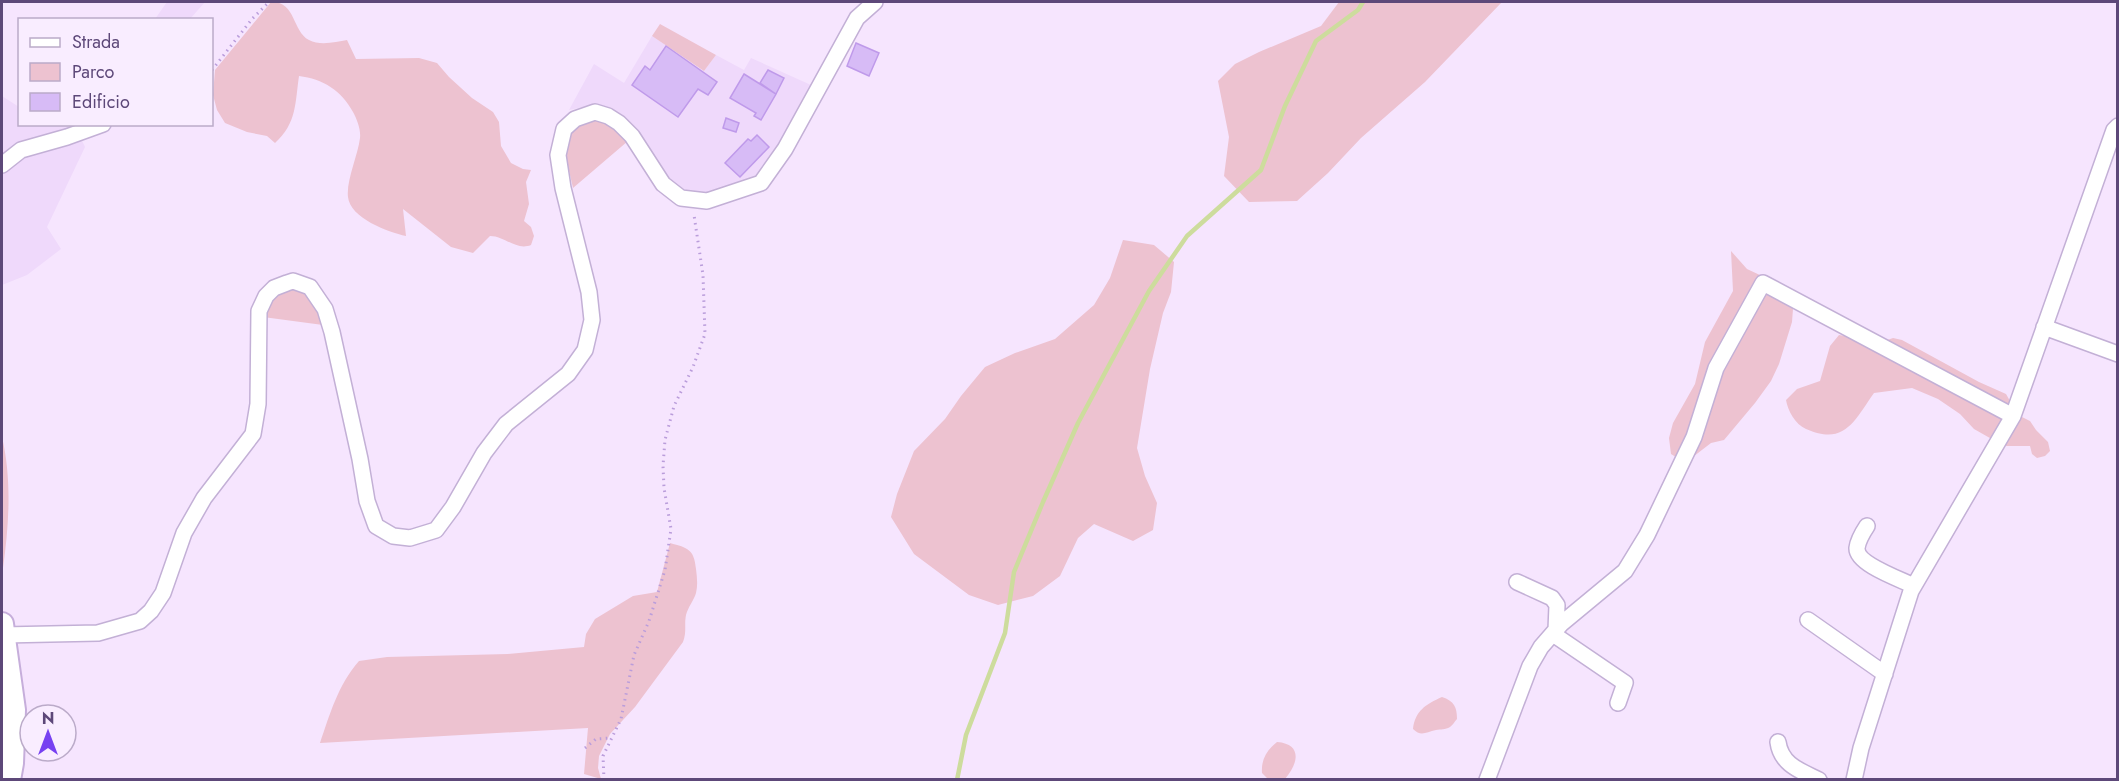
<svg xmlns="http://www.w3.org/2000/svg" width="2119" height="781" viewBox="0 0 2119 781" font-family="Jost,sans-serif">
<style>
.residential{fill:#efd9fb}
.green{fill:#edc2d0}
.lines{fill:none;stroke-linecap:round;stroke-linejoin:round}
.stream{stroke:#cddc9d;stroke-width:4.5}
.building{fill:#d7bbf6;stroke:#bf9aea;stroke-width:1.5}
.street-casing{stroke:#c3b0d6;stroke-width:18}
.secondary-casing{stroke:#c6aedb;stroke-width:26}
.path{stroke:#ba9ddb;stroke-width:3;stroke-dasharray:1.5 4.5;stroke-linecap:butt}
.street{stroke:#fff;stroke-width:15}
.secondary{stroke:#fff;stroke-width:22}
</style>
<rect width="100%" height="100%" fill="#f6e5fe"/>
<!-- residential -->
<path class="residential" d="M167,2H205L190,19H155Z
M652,36L704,71L716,55L744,70L751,58L811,85L766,170L749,183L708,195L691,194L671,183L608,109L592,105L569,110L594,64L624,83Z
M2,96L19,107L20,124L94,125L77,130L85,147L47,227L61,249L27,275L2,285Z"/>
<!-- green -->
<path class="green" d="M271,2C296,1 292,31 309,40C320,46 336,42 347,40L356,59L419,58L437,63L449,77L472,98L493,112L499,122L501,146L511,163L523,169L531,170L526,182L529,204L524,221L531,227L534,236L531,245C516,251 505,236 490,236L473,253L451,247L403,209L406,236C388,232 350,218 348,197C346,181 358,155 360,138C361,130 357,119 353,112C341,90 323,79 299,76C295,103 297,123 275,143L267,136L247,132L225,123L217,110L213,95L215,70Z
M1339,2H1502L1425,82L1361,138L1328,173L1297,201L1249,202L1224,176L1229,137L1218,81L1235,64L1259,52L1321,26Z
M660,24L716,55L704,71L652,36Z
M588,117L612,124L628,141L573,188L565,153L571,132Z
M1123,240L1154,245L1174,262L1171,292L1163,313L1150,369L1137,448L1145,476L1157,503L1153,530L1133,541L1094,524L1078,538L1060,576L1033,596L998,605L969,595L914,554L891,517L897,494L914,451L945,419L961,396L985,367L1015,353L1055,339L1094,305L1110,278Z
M1731,251L1747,269L1775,282L1783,288L1793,309L1792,322L1779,364L1771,381L1755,403L1724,440L1711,443L1685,463L1671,454L1669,438L1673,423L1695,384L1705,342L1733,291Z
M296,289C313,295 317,309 323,325L263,317C271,302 277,290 296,289Z
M1839,335L1882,342L1893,338L1902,340L1979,382L2006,394L2018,415L2030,421L2036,430L2048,442L2050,451L2045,456L2037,458L2032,454L2030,446H2004L1974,429L1960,414L1938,399L1912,388L1874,393C1854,421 1845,446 1806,429C1795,424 1788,411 1786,400L1797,389L1820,381L1830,346Z
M2,437C12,480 9,525 3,568Z
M670,543C688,548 694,549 696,569C697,577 698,585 696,593C694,600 688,607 686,615C684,625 687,631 683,642L635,707L610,734L599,756L598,768L601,779L584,774L588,728L320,743C330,714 338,685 359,661L387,657L508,654L584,647L586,634L595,619L633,596L657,592Z
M1442,697C1454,701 1457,707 1457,719C1454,722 1453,725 1450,727C1445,730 1441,729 1436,730C1426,732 1421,737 1413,729C1415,711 1426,704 1442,697Z
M1277,742C1303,744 1298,764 1285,779H1268L1262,773C1261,759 1267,750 1277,742Z"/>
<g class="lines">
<!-- stream -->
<path class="stream" d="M957,780L966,735L1005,633L1014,572L1043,502L1078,423L1149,291L1187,236L1261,170L1285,106L1316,41L1358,10L1363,2"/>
</g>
<!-- building -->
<path class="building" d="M856,43L879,53L869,76L847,66Z
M666,46L717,82L708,95L698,89L678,117L632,85L645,66L650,70Z
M768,70L784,78L776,94L760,83Z
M744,74L776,94L761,120L754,116L756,113L730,98Z
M726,118L739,123L736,132L723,128Z
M757,135L769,147L740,177L725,163L748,139L751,141Z"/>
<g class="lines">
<defs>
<path id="street" d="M2,165L21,150L67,137L103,124
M2044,327L2118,354
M1867,526C1863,532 1858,540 1857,548C1856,564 1900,579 1914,586
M1517,582L1552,598L1557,605L1556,630
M1808,620L1885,674
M1553,634L1625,683L1618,703
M3,635L98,633L140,621L151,611L163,593L184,533L204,498L253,434L258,404L259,311L266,296L274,288L287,283L293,281L310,287L325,309L332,332L360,459L367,501L376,526L393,536L410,538L436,530L453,507L484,453L506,424L568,374L585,350L592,320L589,292L563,188L558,155L564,129L575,119L595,112L608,116L619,123L632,136L663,184L681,198L707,201L761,183L785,149L857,18L875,2
M1778,742C1781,765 1801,771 1819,780
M1487,780L1530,666L1541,647L1561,624L1625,571L1647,535L1694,437L1716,368L1763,283L2013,416
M1854,780L1861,748L1911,591L2013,416L2114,130L2118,126"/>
<path id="secondary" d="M2,624L14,710L12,763L9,780"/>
</defs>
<!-- street casing -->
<use href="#street" class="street-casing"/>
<!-- secondary casing -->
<use href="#secondary" class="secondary-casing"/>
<!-- path -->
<path class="path" d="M212,70L252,19L269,2
M585,748L596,739L611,738
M604,780L603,756L621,719L634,655L649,621L665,570L671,529L664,488L663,466L665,440L674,406L693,367L705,334L703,275L694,215"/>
<!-- street -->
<use href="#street" class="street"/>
<!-- secondary -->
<use href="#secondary" class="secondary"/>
</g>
<!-- border -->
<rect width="2119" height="781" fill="none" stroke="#5d4879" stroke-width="6"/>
<!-- legend -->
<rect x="18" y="18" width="195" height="108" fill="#f9edff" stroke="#bbabc9" stroke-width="1.5"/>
<rect x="30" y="38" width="30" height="9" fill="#ffffff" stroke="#bbabc9" stroke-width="1.5"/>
<text x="72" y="48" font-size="18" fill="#5d4879">Strada</text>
<rect x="30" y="63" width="30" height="18" fill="#edc2d0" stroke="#bbabc9" stroke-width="1.5"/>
<text x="72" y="78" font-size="18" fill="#5d4879">Parco</text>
<rect x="30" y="93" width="30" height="18" fill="#d7bbf6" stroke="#bbabc9" stroke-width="1.5"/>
<text x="72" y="108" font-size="18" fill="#5d4879">Edificio</text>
<!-- north arrow -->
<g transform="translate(48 733)"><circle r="28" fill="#f9edff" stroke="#bbabc9" stroke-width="1.5"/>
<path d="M0-4.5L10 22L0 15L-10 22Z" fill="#7741f1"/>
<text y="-9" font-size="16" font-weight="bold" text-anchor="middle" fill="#5d4879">N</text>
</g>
</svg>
